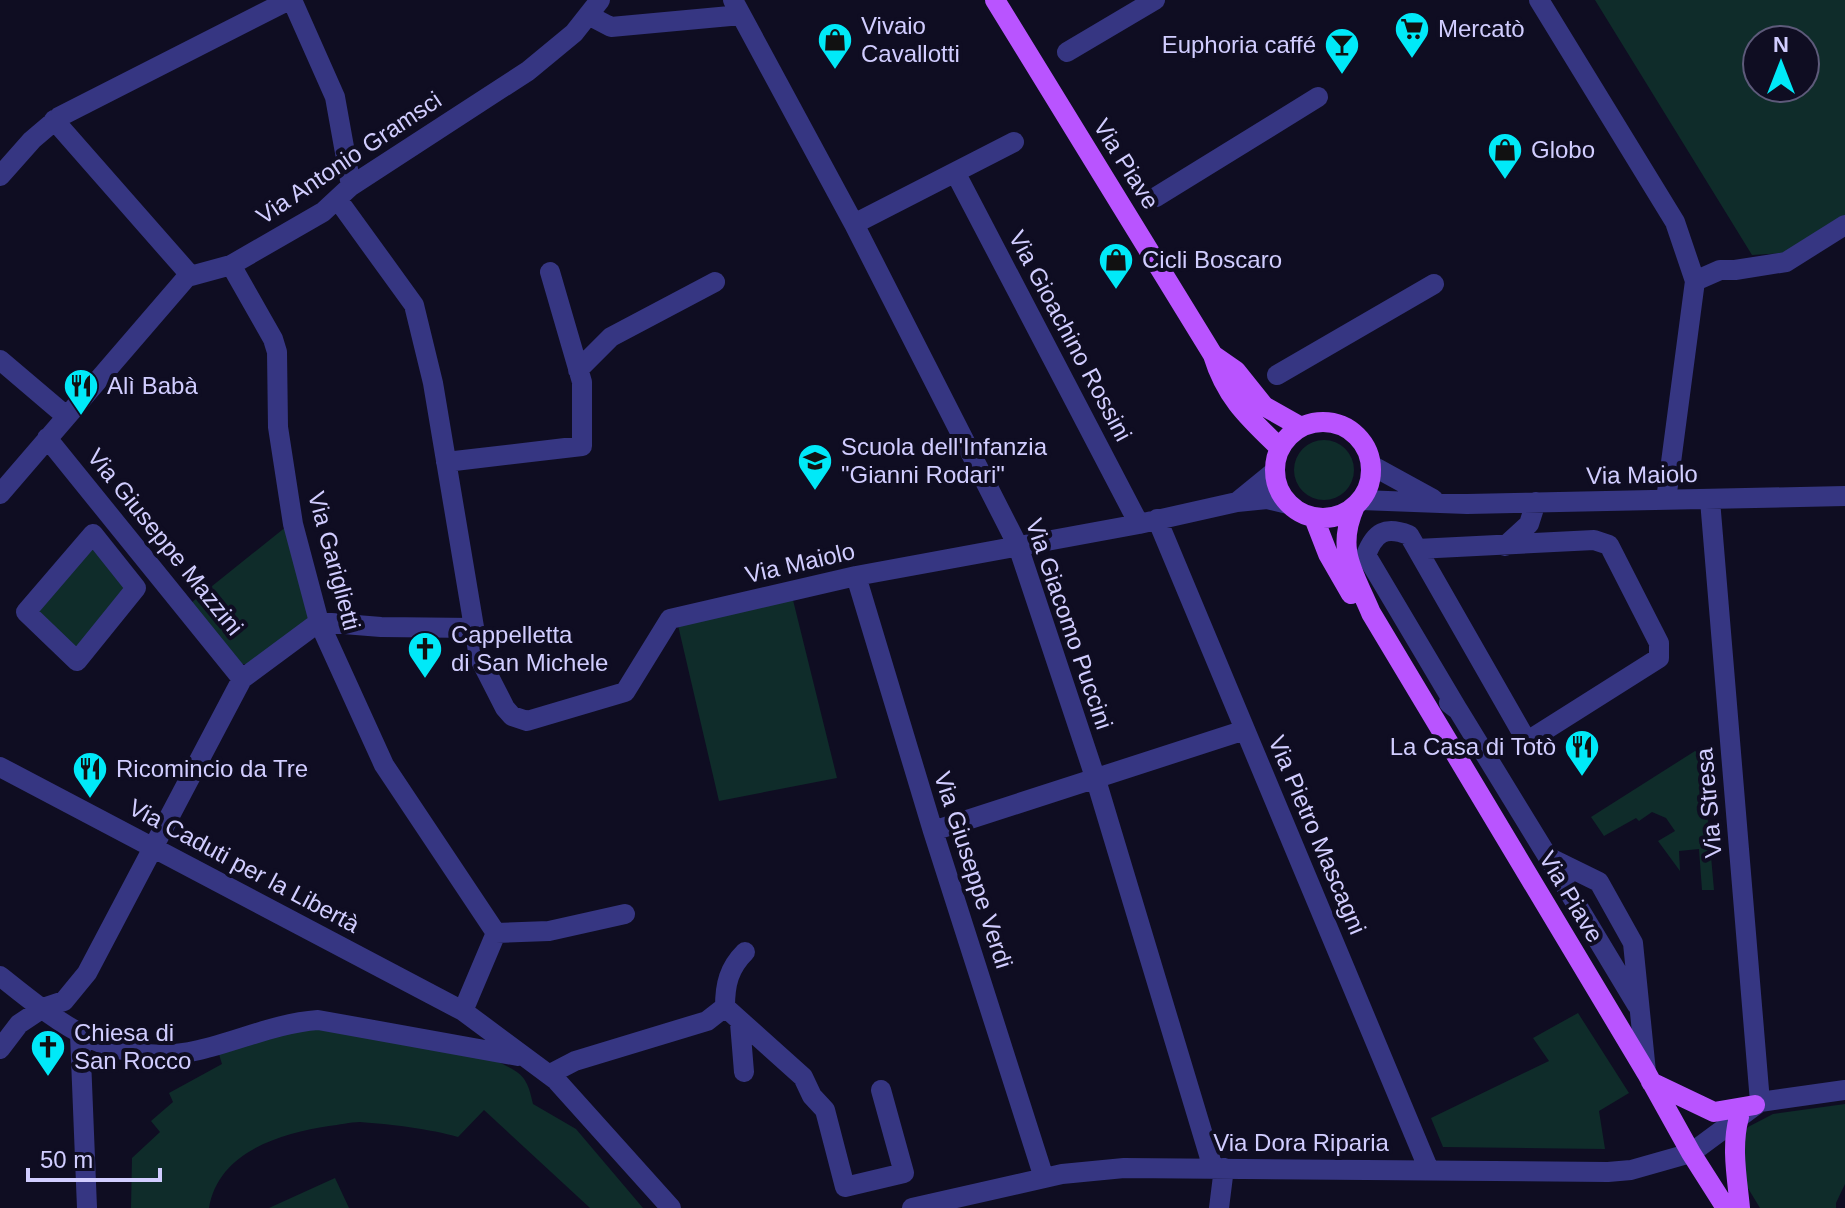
<svg xmlns="http://www.w3.org/2000/svg" width="1845" height="1208" viewBox="0 0 1845 1208" font-family="Arial,sans-serif">
<style>
.green{fill:#0f2c2a;fill-rule:evenodd}
.lines{fill:none;stroke-linecap:round;stroke-linejoin:round}
.minor{stroke:#363682;stroke-width:20}
.major{stroke:#b954ff;stroke-width:20}
.labels{text-anchor:middle;stroke-width:8;stroke-linejoin:round;paint-order:stroke}
.poi-label{font-size:24px;fill:#d1cdff;stroke:#0f0d22;text-anchor:start}
.street-label{font-size:24px;fill:#d1cdff;stroke:#0f0d22}
</style>
<rect width="100%" height="100%" fill="#0f0d22"/>
<!-- green -->
<path class="green" d="M1595,0H1845V217L1785,253L1752,255ZM1757,40H1805V88H1757Z
M1294 470a30 30 0 1 1 60 0a30 30 0 1 1-60 0Z
M287,526L312,616L252,664H242L191,603Z
M92,540L131,588L77,655L30,611Z
M792,596L837,778L719,801L677,621Z
M1695,751L1702,755L1714,890H1702L1699,849L1679,851L1680,871L1658,841L1675,831L1666,818L1652,812L1639,821L1636,818L1604,836L1591,817Z
M1578,1013L1629,1093L1599,1111L1605,1149L1443,1147L1431,1118L1549,1061L1533,1038Z
M300,1026L496,1061C522,1073 527,1076 533,1104L576,1129L643,1208H590L484,1110L458,1137C431,1129 389,1124 360,1122C350,1122 339,1125 329,1126C281,1133 218,1152 209,1208H131L132,1158L160,1132L151,1121L173,1102L169,1093L222,1064L218,1051Z
M1845,1104V1184L1836,1203V1208H1760L1743,1180L1741,1137L1748,1127L1773,1114Z
M335,1178L349,1208H269Z"/>
<g class="lines">
<!-- minor -->
<path class="minor" d="M292,0L335,97L351,186
M733,0L854,224L1018,546L1096,780L1213,1168
M1539,0L1675,222L1695,281L1666,500
M588,15L611,27L741,15
M1067,52L1155,0
M54,120L191,276
M955,172L1139,524
M0,176L32,140L59,117L289,0
M1156,197L1318,97
M338,200L414,305L433,383L479,657L505,708L512,716L527,721L625,692L670,619L856,576L1139,524L1237,502L1267,499L1288,504
M854,224L1014,142
M231,265L273,339L277,352L278,427L293,524L319,622L384,765L496,933L463,1011
M1695,281L1720,270H1735L1786,262L1845,225
M0,360L66,416
M578,370L611,337L715,282
M1277,375L1434,284
M47,438L242,679
M446,462L582,446V382L550,272
M1371,465L1433,499
M0,494L187,277L231,265L323,212L351,186L528,71L574,33L600,0
M1361,500L1467,504L1845,496
M1710,500L1760,1102
M1237,502L1275,471
M1157,519L1429,1170
M93,534L136,588L77,661L26,612Z
M1505,546L1529,524L1536,502
M1417,549L1594,540L1609,545L1659,643V658L1534,737L1525,738L1409,535C1385,526 1375,532 1366,555L1458,710
M856,576L933,831L1044,1178
M1449,703L1458,710L1548,857L1599,882L1633,943L1646,1072
M0,767L463,1011L556,1080L671,1208
M933,831L1245,730
M1548,857L1637,1005
M496,933L549,931L625,914
M745,952C729,968 725,984 725,1007L803,1077L812,1096L825,1110L845,1187L904,1173L881,1090
M0,976C61,1025 116,1070 199,1050C239,1041 276,1023 318,1020L518,1056
M740,1023L744,1072
M80,1034L87,1208
M0,1049L19,1024L43,1008L64,1001L87,973L242,679L319,622L381,627L474,628
M550,1074L575,1061L707,1021L725,1007
M912,1208L1062,1174L1124,1168L1608,1172L1631,1170L1691,1153L1760,1102L1845,1090
M1219,1208L1224,1168"/>
<!-- major -->
<path class="major" d="M995,0L1213,355C1226,398 1249,418 1280,448
M1213,355L1236,371L1264,406L1301,427
M1275 470a48 48 0 1 1 96 0a48 48 0 1 1-96 0Z
M1355,506C1335,551 1354,572 1371,613L1646,1072L1691,1153L1726,1208
M1314,518L1328,554L1351,594
M1651,1082L1714,1112L1755,1105
M1739,1117C1731,1147 1737,1177 1740,1208"/>
</g>
<!-- icons -->
<defs>
<symbol id="supermarket-pin" viewBox="-11 -11 22 30"><path d="M0 17L-7.5 6A9.5 9.5 0 1 1 7.5 6Z" fill="#00e9f8" stroke="#0f0d22"/><path d="M-6-5.5h2.5l.6 2H6L4.5 2H-2.5L-4.4-4H-6ZM-1.5 3.2a1.3 1.3 0 1 0 .1 0ZM3 3.2a1.3 1.3 0 1 0 .1 0Z" fill="#111"/></symbol>
<symbol id="shop-pin" viewBox="-11 -11 22 30"><path d="M0 17L-7.5 6A9.5 9.5 0 1 1 7.5 6Z" fill="#00e9f8" stroke="#0f0d22"/><path d="M-5-2.5h2.3a2.7 3.5 0 0 1 5.4 0H5L5.5 6h-11ZM-1.5-2.5h3a1.5 2.3 0 0 0-3 0Z" fill="#111"/></symbol>
<symbol id="bar-pin" viewBox="-11 -11 22 30"><path d="M0 17L-7.5 6A9.5 9.5 0 1 1 7.5 6Z" fill="#00e9f8" stroke="#0f0d22"/><path d="M-6-5H6L.8 .8V4.5H3.5V6h-7V4.5H-.8V.8Z" fill="#111"/></symbol>
<symbol id="restaurant-pin" viewBox="-11 -11 22 30"><path d="M0 17L-7.5 6A9.5 9.5 0 1 1 7.5 6Z" fill="#00e9f8" stroke="#0f0d22"/><path d="M-5-6h1v4h1v-4h1v4h1v-4h1v5L-1.5 .5V6h-2V.5L-5-1ZM5-6V6H3V1.5H1.5Q1.5-4 5-6Z" fill="#111"/></symbol>
<symbol id="school-pin" viewBox="-11 -11 22 30"><path d="M0 17L-7.5 6A9.5 9.5 0 1 1 7.5 6Z" fill="#00e9f8" stroke="#0f0d22"/><path d="M0-5L7-2L0 1L-7-2ZM-4 1L0 2.5L4 1V4Q0 6-4 4Z" fill="#111"/></symbol>
<symbol id="church-pin" viewBox="-11 -11 22 30"><path d="M0 17L-7.5 6A9.5 9.5 0 1 1 7.5 6Z" fill="#00e9f8" stroke="#0f0d22"/><path d="M-1.2-6h2.4v3.5h3.3v2.4h-3.3V6h-2.4V-.1h-3.3v-2.4h3.3Z" fill="#111"/></symbol>
</defs>
<g fill-rule="evenodd">
<use href="#supermarket-pin" x="1392" y="9" width="40" height="54"/>
<use href="#shop-pin" x="815" y="20" width="40" height="54"/>
<use href="#bar-pin" x="1322" y="25" width="40" height="54"/>
<use href="#shop-pin" x="1485" y="130" width="40" height="54"/>
<use href="#shop-pin" x="1096" y="240" width="40" height="54"/>
<use href="#restaurant-pin" x="61" y="366" width="40" height="54"/>
<use href="#school-pin" x="795" y="441" width="40" height="54"/>
<use href="#church-pin" x="405" y="629" width="40" height="54"/>
<use href="#restaurant-pin" x="1562" y="727" width="40" height="54"/>
<use href="#restaurant-pin" x="70" y="749" width="40" height="54"/>
<use href="#church-pin" x="28" y="1027" width="40" height="54"/>
</g>
<g class="labels">
<!-- poi labels -->
<g class="poi-label">
<text x="861" y="34">Vivaio<tspan x="861" dy="28">Cavallotti</tspan></text>
<text x="1438" y="37">Mercatò</text>
<text x="1316" y="53" text-anchor="end">Euphoria caffé</text>
<text x="1531" y="158">Globo</text>
<text x="1142" y="268">Cicli Boscaro</text>
<text x="107" y="394">Alì Babà</text>
<text x="841" y="455">Scuola dell'Infanzia<tspan x="841" dy="28">"Gianni Rodari"</tspan></text>
<text x="451" y="643">Cappelletta<tspan x="451" dy="28">di San Michele</tspan></text>
<text x="1556" y="755" text-anchor="end">La Casa di Totò</text>
<text x="116" y="777">Ricomincio da Tre</text>
<text x="74" y="1041">Chiesa di<tspan x="74" dy="28">San Rocco</tspan></text>
</g>
<!-- street labels -->
<g class="street-label">
<text transform="translate(349 158) rotate(-34)" y="8">Via Antonio Gramsci</text>
<text transform="translate(1126 164) rotate(58)" y="8">Via Piave</text>
<text transform="translate(1070 336) rotate(62)" y="8">Via Gioachino Rossini</text>
<text transform="translate(1642 475) rotate(-1)" y="8">Via Maiolo</text>
<text transform="translate(165 542) rotate(51)" y="8">Via Giuseppe Mazzini</text>
<text transform="translate(334 561) rotate(75)" y="8">Via Gariglietti</text>
<text transform="translate(800 563) rotate(-13)" y="8">Via Maiolo</text>
<text transform="translate(1069 624) rotate(71)" y="8">Via Giacomo Puccini</text>
<text transform="translate(1709 803) rotate(-95)" y="8">Via Stresa</text>
<text transform="translate(1317 835) rotate(67)" y="8">Via Pietro Mascagni</text>
<text transform="translate(244 866) rotate(28)" y="8">Via Caduti per la Libertà</text>
<text transform="translate(973 870) rotate(72)" y="8">Via Giuseppe Verdi</text>
<text transform="translate(1571 897) rotate(59)" y="8">Via Piave</text>
<text x="1301" y="1151">Via Dora Riparia</text>
</g>
</g>
<!-- north arrow -->
<g transform="translate(1781 64)"><circle r="38" fill="#0f0d22" stroke="#5d5a7a" stroke-width="2"/>
<path d="M0-6L14 30L0 20L-14 30Z" fill="#00e9f8"/>
<text y="-12" font-size="22" font-weight="bold" text-anchor="middle" fill="#d1cdff">N</text>
</g>
<!-- scale -->
<path d="M28 1168v12h132v-12" fill="none" stroke="#d1cdff" stroke-width="4"/>
<text x="40" y="1168" font-size="24" fill="#d1cdff" stroke="#0f0d22" stroke-width="6" paint-order="stroke">50 m</text>
</svg>
